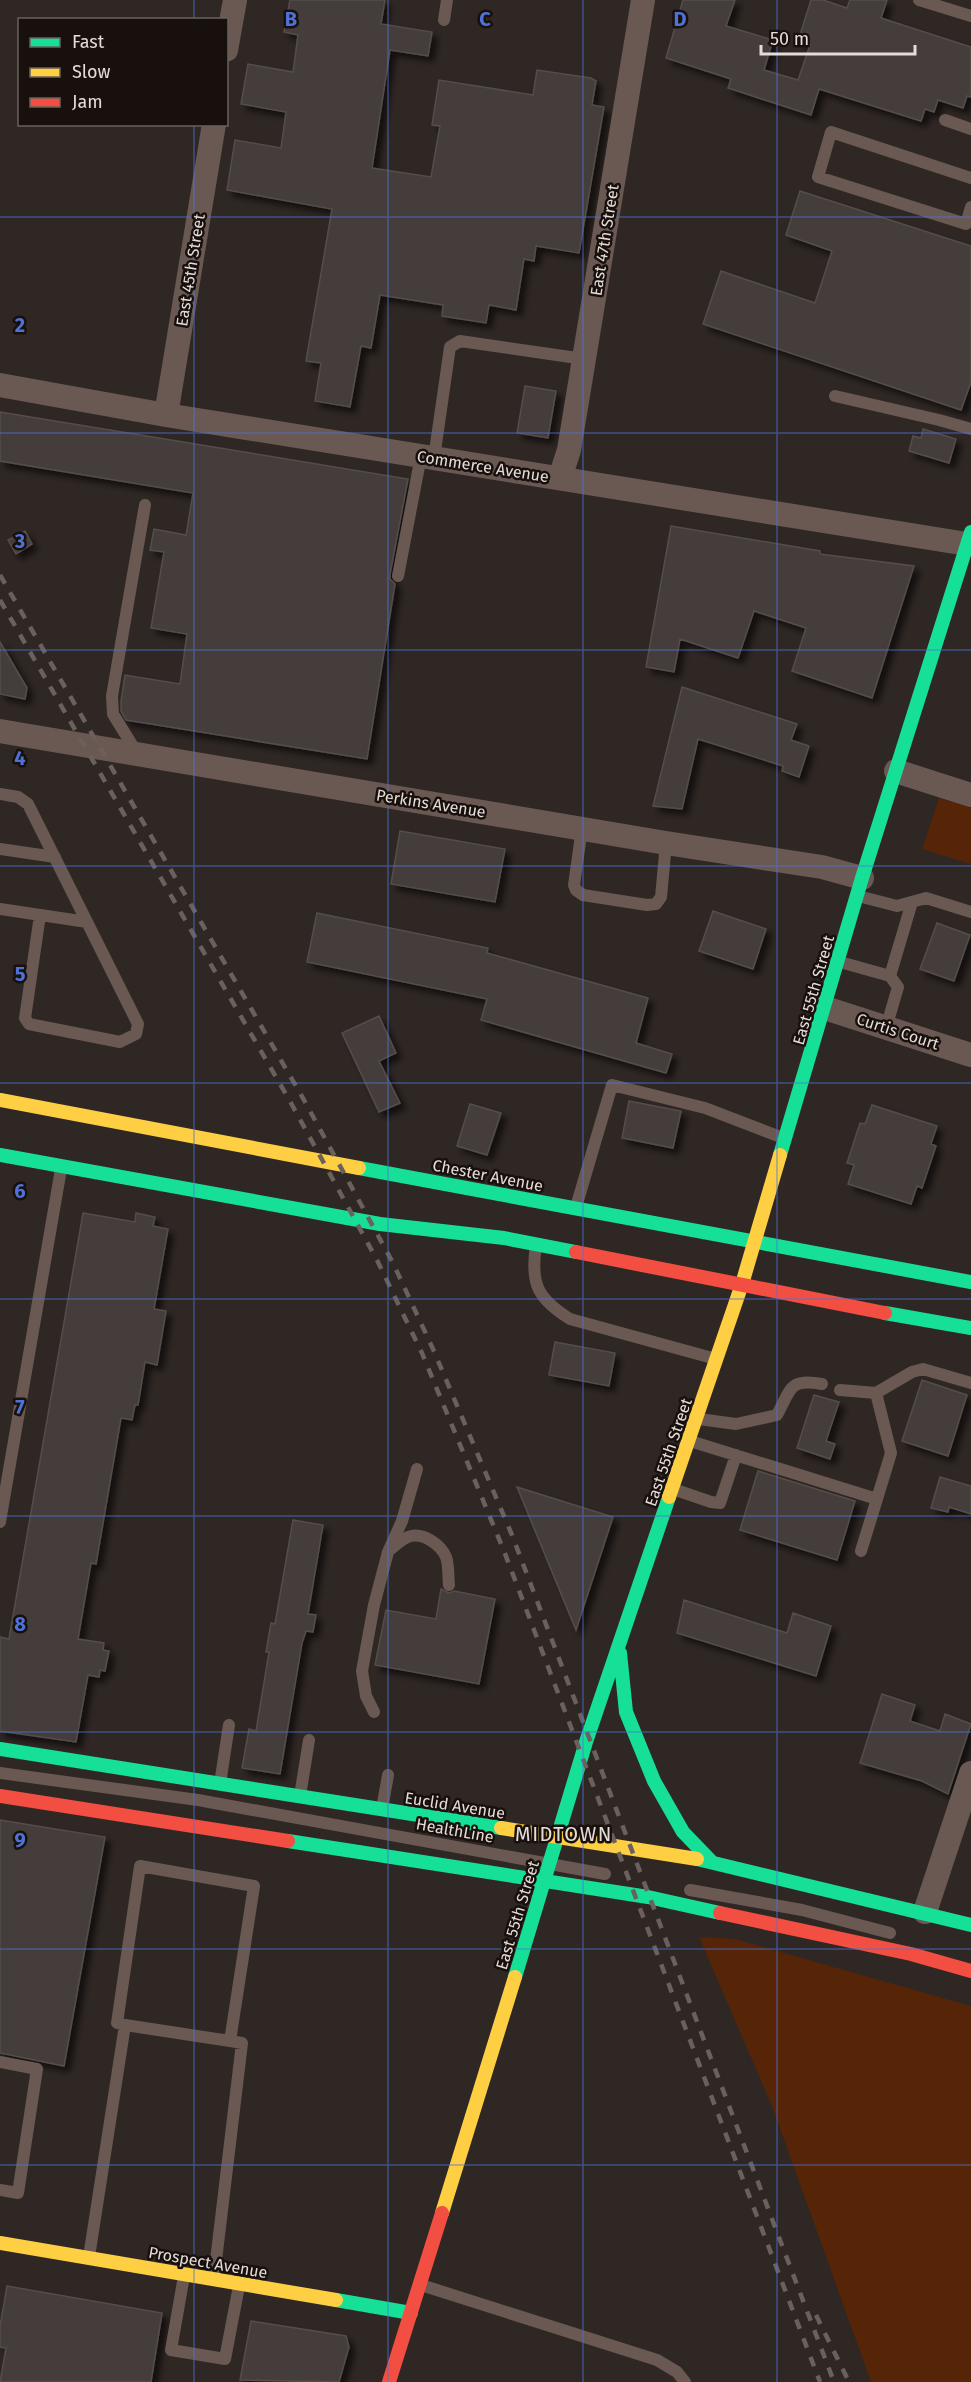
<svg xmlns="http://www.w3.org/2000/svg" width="971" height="2382" viewBox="0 0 971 2382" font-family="'Fira Sans',sans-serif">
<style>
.green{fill:#562407}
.building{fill:#443e3b;stroke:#544d4a;stroke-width:1.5;filter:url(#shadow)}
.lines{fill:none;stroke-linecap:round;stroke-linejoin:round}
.lane{stroke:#695952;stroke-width:12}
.street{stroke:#695952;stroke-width:24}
.fast{stroke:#16e098;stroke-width:14}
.slow{stroke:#ffcf43;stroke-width:14}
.jam{stroke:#f24e42;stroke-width:14}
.rail{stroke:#6b605b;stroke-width:4.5;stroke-dasharray:10 10;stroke-linecap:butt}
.grid{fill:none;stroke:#4f72d8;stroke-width:1.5;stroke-opacity:0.55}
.labels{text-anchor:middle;stroke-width:5;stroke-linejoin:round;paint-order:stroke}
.street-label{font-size:16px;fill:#e5dcd7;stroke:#17100d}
.quarter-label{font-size:20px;letter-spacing:1.5px;fill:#e5dcd7;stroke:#17100d}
.grid-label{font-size:20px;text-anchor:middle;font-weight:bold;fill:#4f72d8;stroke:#17100d;stroke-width:5;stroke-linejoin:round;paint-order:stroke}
</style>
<defs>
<filter id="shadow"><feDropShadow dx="5.5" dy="5.5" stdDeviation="3" flood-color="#0009"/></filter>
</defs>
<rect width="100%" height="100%" fill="#2f2724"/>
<!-- green -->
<path class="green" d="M939,798L971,808V864L922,849Z
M699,1937L735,1939L971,2006V2382H871L772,2106Z"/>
<!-- building -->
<path class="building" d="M290,0H385L381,24L432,32L428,56L390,50L372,168L431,177L440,126L432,125L439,80L533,95L537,70L591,78L596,81L592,105L604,107L579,253L536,246L534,261L524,259L516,310L489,305L486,323L442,316L443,305L380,295L371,348L361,346L350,407L315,401L321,363L306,361L332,209L227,190L235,140L281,148L286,112L241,104L248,64L293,72L298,35L284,32Z
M683,0H735L726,26L773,40L764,70L798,80L810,45L798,41L811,0H823L847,8L850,0H887L881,18L971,47V97L967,96L963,108L938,100L934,112L925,109L921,121L819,89L811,115L728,88L731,79L666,58Z
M800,191L971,246V382L961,410L703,324L721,271L815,303L832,251L786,235Z
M525,386L556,391L548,438L517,433Z
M0,412L408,479L390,574V579L395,584L367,759L126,720L121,711V701L125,675L180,684L187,634L151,628L164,552L150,550L154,529L186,535L193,493L0,461Z
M923,429L956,439L949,463L909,451L913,436L921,438Z
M671,526L820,551V554L914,566L872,698L792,671L806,628L754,611L738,658L680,639L674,672L646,667Z
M25,531L32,544L16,554L8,540Z
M0,642L27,688L25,699L0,694Z
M682,687L797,724L791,740L809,746L799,777L782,771L783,766L698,739L682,809L653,806Z
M400,831L505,849L495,902L391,884Z
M713,911L766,929L753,969L699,951Z
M317,913L488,948L487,953L648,998L636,1043L672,1054L666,1073L481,1020L487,999L307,962Z
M937,923L970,935L954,981L920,969Z
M379,1016L396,1053L379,1061L400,1103L379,1112L342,1033Z
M629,1101L681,1111L673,1148L622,1138Z
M470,1104L501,1113L487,1155L457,1146Z
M872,1105L937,1126L931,1144L936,1146L922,1188L917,1186L911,1204L848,1184L854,1165L847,1163L860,1123L865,1124Z
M83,1213L135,1222L136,1213L155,1217L153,1226L168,1229L154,1309L166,1311L157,1365L145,1362L138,1405H135L132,1420L121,1418L96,1564L91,1563L78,1639L104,1643L103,1650L109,1651L105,1671L100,1670L99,1677L88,1675L76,1742L0,1731V1637L9,1639Z
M555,1342L615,1353L609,1386L549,1375Z
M922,1380L967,1395L948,1456L902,1441Z
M814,1395L839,1402L826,1441L835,1444L830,1459L797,1448Z
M758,1471L855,1501L837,1560L740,1530Z
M940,1477L971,1486V1514L949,1507L948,1512L931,1508Z
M517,1487L613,1517L576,1630Z
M293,1520L323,1525L308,1614L316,1615L313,1632L306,1631L302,1643L280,1774L242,1768L249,1729L256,1731L269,1652H266L271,1623L275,1624Z
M441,1589L449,1593L454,1591L495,1599L479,1684L375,1665L386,1610L436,1619Z
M684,1600L787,1633L793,1613L831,1626L816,1676L677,1633Z
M882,1694L915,1705L910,1721L940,1731L945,1714L971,1724L948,1794L922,1781L860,1763Z
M0,1820L105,1837L64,2066L0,2053Z
M7,2286L162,2313L151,2382H0L6,2348L0,2347V2326Z
M251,2321L346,2336L349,2347L339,2382L240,2380Z"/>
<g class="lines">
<!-- lane -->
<path class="lane" d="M919,0L971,16
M444,20L447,0
M945,120L971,129
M971,178L831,132L818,177L966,224L971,207
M835,396L939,420L971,429
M434,458L450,347L460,341L584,359
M398,576L421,456
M137,753L113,714L112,696L145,505
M0,794L18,797L28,804L87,922
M582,828L574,885L576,890L583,895L647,905L656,904L661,897L666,843
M0,849L55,857
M858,896L897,906L926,898L971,912
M0,909L87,922L138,1024L136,1034L120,1042L29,1024L25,1018L40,915
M840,962L890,976L912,902
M886,1028L898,987L890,976
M576,1207L612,1085L705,1108L783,1138
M536,1246C530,1284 538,1299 570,1319L716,1359
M840,1390L876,1393L912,1372L923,1369L971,1383
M876,1393L891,1453L877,1499
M699,1419L736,1424L777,1415C791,1389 789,1378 822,1384
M690,1441L877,1499L861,1551
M673,1489L711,1502L720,1503L736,1455
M0,1522L61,1169
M391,1549C397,1544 403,1538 411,1536C424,1533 441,1545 446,1557C449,1565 448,1576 449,1585
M374,1712L366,1696L362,1671L374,1605L388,1552L402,1521L417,1469
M0,1773L198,1800L605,1874
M220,1784L229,1725
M300,1796L309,1740
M382,1809L388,1775
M690,1890L802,1910L890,1933
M125,2025L117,2023L140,1866L254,1886L230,2041
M0,2062L37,2069L18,2193L0,2190
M89,2257L125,2025L230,2041L242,2043L214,2277
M184,2276L171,2350L225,2359L239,2286
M421,2285L657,2360L677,2372L685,2382"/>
<!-- street -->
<path class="street" d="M226,50L235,0
M0,385L166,415L967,544
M166,415L214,124
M560,478L569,450L643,0
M0,731L666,843L822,867L862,878
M896,771L971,795
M825,1008L971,1055
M925,1912L971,1773"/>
<!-- fast -->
<path class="fast" d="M0,1155L380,1224L504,1238L576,1252
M780,1155L862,878L971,532
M359,1168L971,1282
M885,1313L971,1328
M620,1653L626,1712L654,1781L683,1832L711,1861
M0,1749L501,1828
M288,1841L648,1897L720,1913
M697,1859L971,1925
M515,1977L586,1742L669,1497
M336,2300L411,2313"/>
<!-- slow -->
<path class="slow" d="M0,1100L359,1168
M669,1497L742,1284L780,1155
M501,1828L697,1859
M442,2213L515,1977
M0,2243L336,2300"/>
<!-- jam -->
<path class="jam" d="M576,1252L885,1313
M0,1796L288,1841
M720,1913L911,1954L971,1971
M389,2382L442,2213"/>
<!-- rail -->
<path class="rail" d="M0,575L304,1100L393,1263L433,1349L512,1535L834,2382
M0,600L291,1103L377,1260L422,1353L504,1551L820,2382
M816,2315L849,2382"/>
</g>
<!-- grid -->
<path class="grid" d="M194,0V20M388,0V2382M583,0V2382M777,0V2382M194,124V2382M0,217H971M0,433H971M0,650H971M0,866H971M0,1083H971M0,1299H971M0,1516H971M0,1732H971M0,1949H971M0,2165H971"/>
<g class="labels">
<!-- street labels -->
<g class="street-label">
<text transform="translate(604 240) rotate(-81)" y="6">East 47th Street</text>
<text transform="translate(190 270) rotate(-81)" y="6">East 45th Street</text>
<text transform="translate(483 466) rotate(9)" y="6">Commerce Avenue</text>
<text transform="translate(431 803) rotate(9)" y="6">Perkins Avenue</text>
<text transform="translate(813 990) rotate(-74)" y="6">East 55th Street</text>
<text transform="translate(898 1031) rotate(18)" y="6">Curtis Court</text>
<text transform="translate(488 1175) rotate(11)" y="6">Chester Avenue</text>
<text transform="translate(668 1452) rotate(-71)" y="6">East 55th Street</text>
<text transform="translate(455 1805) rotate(9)" y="6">Euclid Avenue</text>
<text transform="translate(455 1830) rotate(10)" y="6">HealthLine</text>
<text transform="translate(517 1915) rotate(-73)" y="6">East 55th Street</text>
<text transform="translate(208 2262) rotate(10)" y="6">Prospect Avenue</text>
</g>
<!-- quarter labels -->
<g class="quarter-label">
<text x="564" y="1841">MIDTOWN</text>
</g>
</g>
<g class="grid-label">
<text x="291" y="26">B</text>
<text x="485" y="26">C</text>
<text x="680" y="26">D</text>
<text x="20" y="332">2</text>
<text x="20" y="548">3</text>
<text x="20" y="765">4</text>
<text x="20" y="981">5</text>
<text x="20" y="1198">6</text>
<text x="20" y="1414">7</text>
<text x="20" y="1631">8</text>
<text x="20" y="1847">9</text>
</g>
<!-- legend -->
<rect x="18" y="18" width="210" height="108" fill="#17100d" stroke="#69625e" stroke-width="1.5"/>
<rect x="30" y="38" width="30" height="9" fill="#16e098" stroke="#69625e" stroke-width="1.5"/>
<text x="72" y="48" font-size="18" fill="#e5dcd7">Fast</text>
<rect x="30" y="68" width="30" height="9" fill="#ffcf43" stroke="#69625e" stroke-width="1.5"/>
<text x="72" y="78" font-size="18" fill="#e5dcd7">Slow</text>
<rect x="30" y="98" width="30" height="9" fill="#f24e42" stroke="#69625e" stroke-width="1.5"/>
<text x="72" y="108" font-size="18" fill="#e5dcd7">Jam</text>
<!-- scale -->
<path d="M761 45v9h154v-9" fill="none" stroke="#e5dcd7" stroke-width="3"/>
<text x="770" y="45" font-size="18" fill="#e5dcd7" stroke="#17100d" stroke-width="4.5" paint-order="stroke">50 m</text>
</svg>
